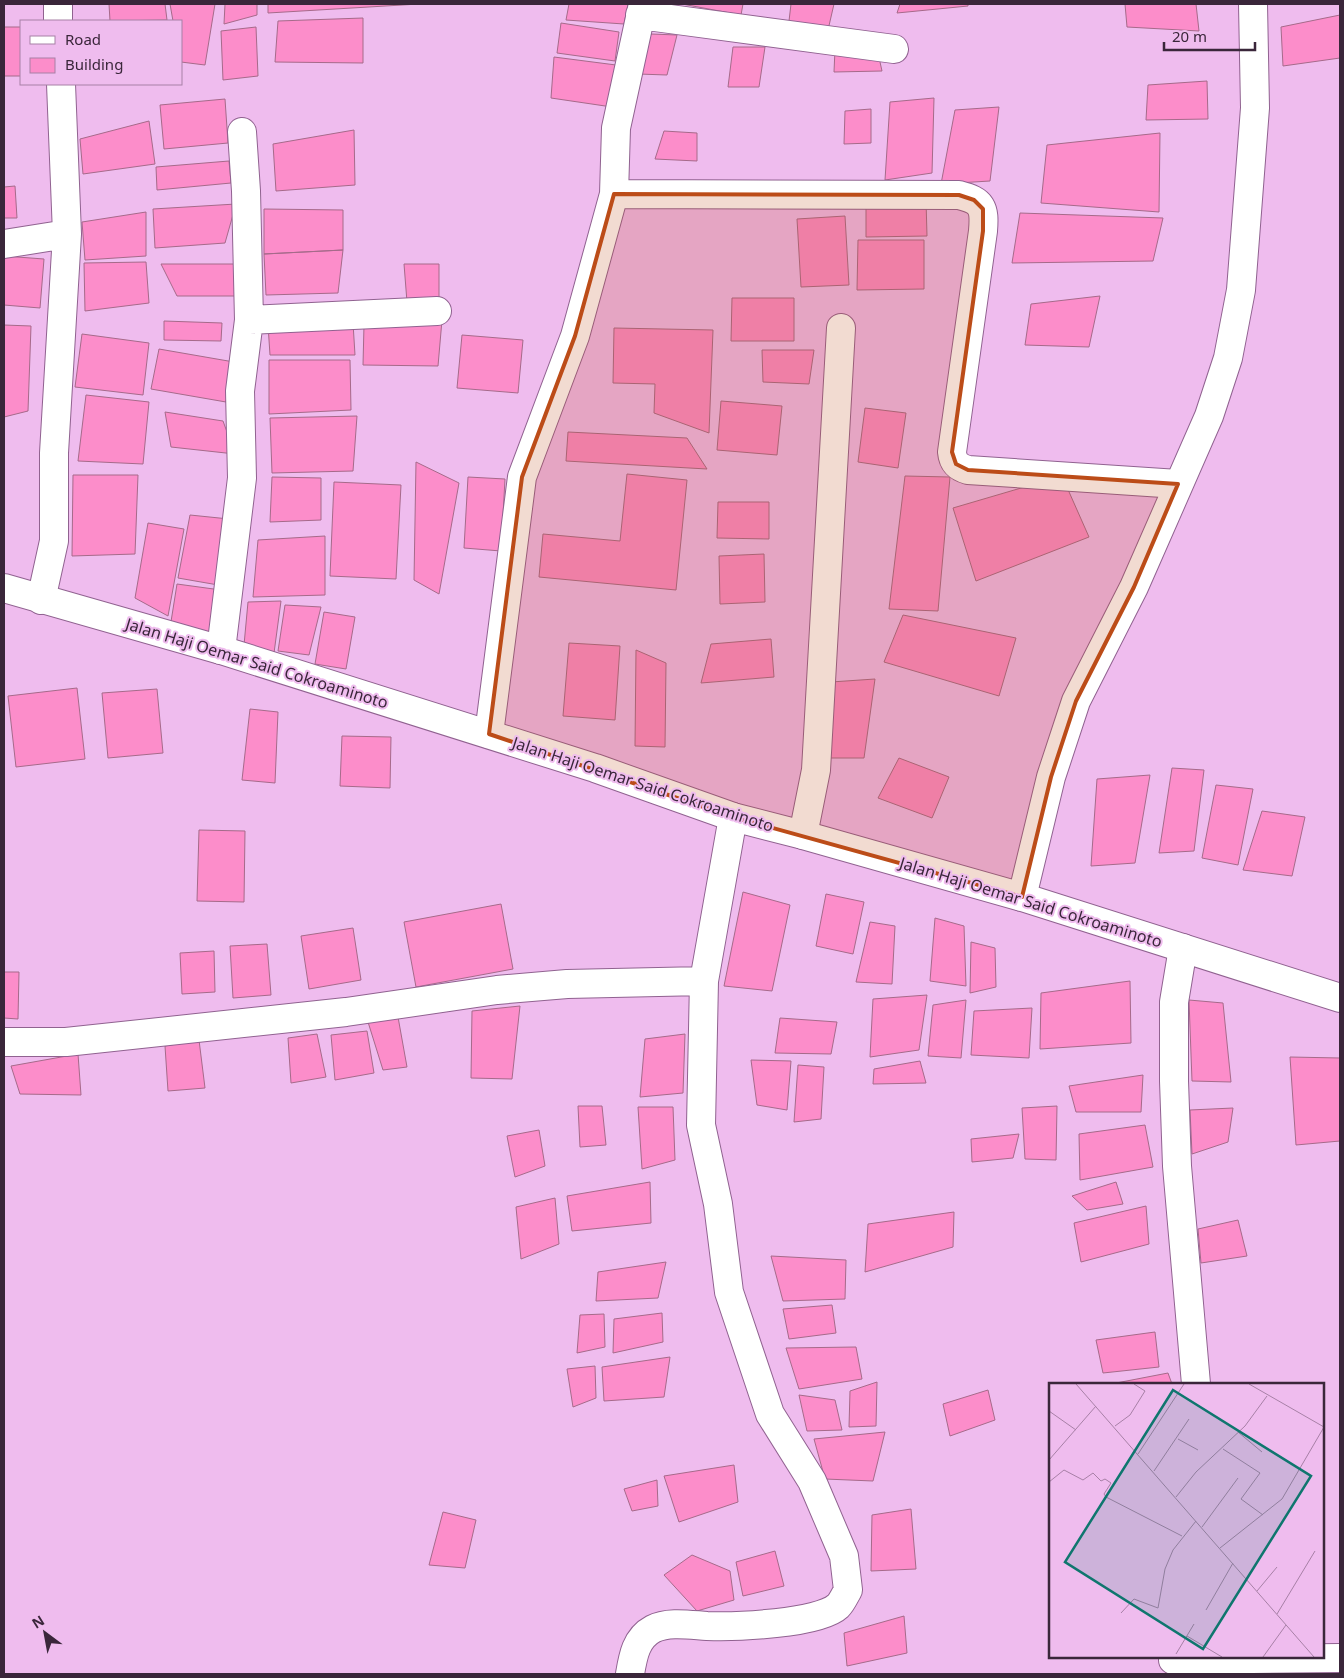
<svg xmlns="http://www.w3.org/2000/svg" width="1344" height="1678" viewBox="0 0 1344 1678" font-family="'Noto Sans',sans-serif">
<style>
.building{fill:#fc8dca;stroke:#a66a8a}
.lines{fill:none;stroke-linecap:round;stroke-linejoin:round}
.street-casing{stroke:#906290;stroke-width:30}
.highway-casing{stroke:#906290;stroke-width:30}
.street{stroke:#fff;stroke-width:28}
.highway{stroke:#fff;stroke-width:28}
.marked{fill:#bc4c18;fill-opacity:0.2;stroke:#bc4c18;stroke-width:4;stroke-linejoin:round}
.labels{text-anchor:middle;stroke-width:4;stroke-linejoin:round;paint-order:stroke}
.street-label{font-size:16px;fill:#3a263a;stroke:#efbcee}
.inset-road{fill:none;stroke:#a780a6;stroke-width:1}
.view{fill:#0f766e;fill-opacity:0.15;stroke:#0f766e;stroke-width:2.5}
.inset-edge{fill:none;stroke:#3a263a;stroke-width:2.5}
</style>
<rect width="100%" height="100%" fill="#efbcee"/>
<!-- building -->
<path class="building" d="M109,4H165L167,20L110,21Z
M170,4H215L205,65L181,62V21H173Z
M225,4H257V15L224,24Z
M268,4H419L268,13Z
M569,4H628L624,24L566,20Z
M682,4H743L741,15Z
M791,4H834L828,30L789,21Z
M900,4H968V6L897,13Z
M1125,4H1196L1199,31L1127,27Z
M1340,15V58L1283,66L1281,27Z
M363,18V63L275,62L278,21Z
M561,23L619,32L615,61L557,53Z
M4,27H21V76H4Z
M256,27L258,76L223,80L221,31Z
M651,34L677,35L667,75L638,74Z
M733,47H765L759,87H728Z
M835,49L878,53L882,71L834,72Z
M554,57L616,65L612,107L551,98Z
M1207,81L1208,119L1146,120L1148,85Z
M934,98L932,173L885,180L890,102Z
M225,99L228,143L164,149L160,105Z
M999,107L990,181L941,184L955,110Z
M871,109V143L844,144L845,111Z
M149,121L155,164L83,174L80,139Z
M354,130L355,185L276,191L273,144Z
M664,131L697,133V161L655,159Z
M1160,133L1159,212L1041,203L1047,145Z
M229,161L231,183L157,190L156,167Z
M15,186L17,218H4V187Z
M926,200L927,236L866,237V201Z
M236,204L225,243L155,248L153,209Z
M264,209L343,210V250L264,254Z
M146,212V256L85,260L82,222Z
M1020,213L1163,218L1153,261L1012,263Z
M845,216L849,285L801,287L797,219Z
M858,240H924V289L857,290Z
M343,250L338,293L266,295L264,254Z
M4,256L44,259L40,308L4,305Z
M146,262L149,303L85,311L84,263Z
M161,264H235V296H177Z
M404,264H439V301L407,302Z
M1100,296L1089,347L1025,345L1031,304Z
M732,298H794V341H731Z
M442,320L438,366L363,365L364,325Z
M164,321L222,323L221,341L164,340Z
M353,323L355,355H270L268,325Z
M4,325L31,326L28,411L4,417Z
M614,328L713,330L709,433L654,413L655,384L613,383Z
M82,334L149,343L143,395L75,387Z
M462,335L523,340L518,393L457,388Z
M159,349L234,362L226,402L151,389Z
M762,350H814L809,384L763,382Z
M269,360H350L351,410L269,414Z
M86,395L149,402L143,464L78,461Z
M721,401L782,406L777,455L717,450Z
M865,408L906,413L898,468L858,462Z
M165,412L223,421L235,454L171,447Z
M357,416L353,471L272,473L270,418Z
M568,432L687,438L707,469L566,461Z
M416,462L459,483L439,594L414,580Z
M627,474L687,480L676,590L539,577L543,534L620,541Z
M73,475H138L135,554L72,556Z
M905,476L950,477L938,611L889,609Z
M1062,476L1089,537L976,581L953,508Z
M272,477L321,478V520L270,522Z
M468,477L505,479L501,551L464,548Z
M334,482L401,485L396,579L330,576Z
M718,502H769V539L717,538Z
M190,515L229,519L224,586L178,578Z
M148,523L184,529L168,616L135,598Z
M325,536V595L253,597L258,540Z
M764,554L765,602L720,604L719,556Z
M177,584L221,590L212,636L170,628Z
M281,601L274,653L244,645L248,602Z
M285,605L321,607L309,655L278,651Z
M324,612L355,617L346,669L315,664Z
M903,615L1016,638L999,696L884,662Z
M771,639L774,677L701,683L711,644Z
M569,643L620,646L615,720L563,716Z
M636,650L666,663L665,747L635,746Z
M875,679L864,758H822L831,682Z
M77,688L85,759L16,767L8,696Z
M157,689L163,753L108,758L102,693Z
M250,709L278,712L275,783L242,780Z
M342,736L391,737L390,788L340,786Z
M899,758L949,777L932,818L878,798Z
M1172,768L1204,770L1194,851L1159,853Z
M1150,775L1135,863L1091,866L1097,779Z
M1216,785L1253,789L1238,865L1202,858Z
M1262,811L1305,817L1292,876L1243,870Z
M199,830L245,831L244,902L197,901Z
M743,892L790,905L772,991L724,986Z
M826,894L864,902L853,954L816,946Z
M501,904L513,969L416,987L404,922Z
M935,918L964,926L966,986L930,981Z
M870,922L895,926L892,984L856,982Z
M353,928L361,980L309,989L301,936Z
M971,942L995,948L996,987L970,993Z
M267,944L271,995L233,998L230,946Z
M214,951L215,992L182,994L180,953Z
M4,972H19L18,1019L4,1018Z
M1130,981L1131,1043L1040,1049L1041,993Z
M927,995L919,1050L870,1057L873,999Z
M966,1000L961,1058L928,1056L933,1005Z
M1189,1000L1223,1003L1231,1082L1192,1081Z
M520,1006L512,1079L471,1078L472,1011Z
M1032,1008L1029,1058L971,1055L974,1011Z
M398,1017L407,1067L383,1070L368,1022Z
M780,1018L837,1022L831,1054L775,1053Z
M367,1031L374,1073L335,1080L331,1035Z
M317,1034L326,1077L291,1083L288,1038Z
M685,1034L683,1093L640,1097L645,1039Z
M199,1040L205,1088L168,1091L165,1046Z
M78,1054L81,1095L20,1094L11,1066Z
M1290,1057L1340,1058V1141L1296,1145Z
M751,1060L791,1061L787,1110L757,1105Z
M920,1061L926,1083L873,1084L874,1069Z
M798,1065L824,1067L821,1119L794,1122Z
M1143,1075L1141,1112H1076L1069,1086Z
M578,1106H602L606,1145L580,1147Z
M1057,1106L1056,1160L1025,1159L1022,1108Z
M638,1107H673L675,1160L642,1169Z
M1233,1108L1228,1142L1192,1154L1190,1110Z
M1145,1125L1153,1167L1080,1180L1079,1134Z
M539,1130L545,1166L515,1177L507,1136Z
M1019,1134L1013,1158L972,1162L971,1139Z
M650,1182L651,1223L572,1231L567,1196Z
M1116,1182L1123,1204L1087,1210L1072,1196Z
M555,1198L559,1244L521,1259L516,1207Z
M1146,1206L1149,1244L1081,1262L1074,1223Z
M954,1212L953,1247L865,1272L868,1224Z
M1238,1220L1247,1256L1201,1263L1198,1229Z
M771,1256L846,1260L845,1299L783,1301Z
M666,1262L658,1298L596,1301L598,1272Z
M832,1305L836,1333L789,1339L783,1309Z
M662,1313L663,1342L613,1353L614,1319Z
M604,1314L605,1347L577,1353L580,1315Z
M1155,1332L1159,1367L1103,1373L1096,1340Z
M856,1347L862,1379L799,1389L786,1348Z
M670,1357L664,1397L604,1401L602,1367Z
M595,1366L596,1398L573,1407L567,1369Z
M1168,1373L1172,1384H1111Z
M877,1382L876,1426L849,1427L850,1391Z
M988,1390L995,1420L950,1436L943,1404Z
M799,1395L835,1400L842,1430L807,1431Z
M885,1432L873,1481L825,1479L814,1439Z
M734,1465L738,1502L679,1522L664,1476Z
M657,1480L658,1506L632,1511L624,1489Z
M911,1509L916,1569L871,1571L872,1515Z
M443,1512L476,1520L465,1568L429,1565Z
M775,1551L784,1586L743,1596L736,1562Z
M692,1555L730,1571L734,1600L697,1611L664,1575Z
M904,1616L907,1653L847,1666L844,1633Z"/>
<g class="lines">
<defs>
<path id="street" d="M58,4V21
M640,15L894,49
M614,194L959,195C982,201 985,207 983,231L952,452C953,463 958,467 968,470L1178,484
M4,244L67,234
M249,320L437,311
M41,600L54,541V453L67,234L61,84
M221,650L242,478L240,391L249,320L246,191L242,132
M489,734L522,477L575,336L614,194L616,128L643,4
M803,835L816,770L841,328
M1022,897L1051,777L1076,701L1134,587L1209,416L1228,358L1241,290L1255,108L1253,4
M1183,948L1174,1002V1081L1177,1166L1196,1384
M4,1042H66L346,1012L497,990L567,984L704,981
M1173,1660L1340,1658
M630,1674C633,1656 636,1638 653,1629C668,1621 691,1625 707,1626C734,1627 819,1624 838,1606C842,1602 845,1595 848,1590L844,1556L812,1481L770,1414L729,1292L718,1204L701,1125L704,981L733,817"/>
<path id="highway" d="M4,588L221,650L595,768L733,817L803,835L1022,897L1340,998"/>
</defs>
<!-- street casing -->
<use href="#street" class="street-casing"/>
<!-- highway casing -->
<use href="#highway" class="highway-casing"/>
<!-- street -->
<use href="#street" class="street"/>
<!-- highway -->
<use href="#highway" class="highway"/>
</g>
<!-- marked area -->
<path class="marked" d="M614,194L959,195L974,200L983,209V231L952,452L956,464L968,470L1178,484L1134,587L1076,701L1051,777L1022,897L733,817L489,734L522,477L575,336Z"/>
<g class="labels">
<!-- street labels -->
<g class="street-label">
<text transform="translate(257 663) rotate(17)" y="6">Jalan Haji Oemar Said Cokroaminoto</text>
<text transform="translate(643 784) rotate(18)" y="6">Jalan Haji Oemar Said Cokroaminoto</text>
<text transform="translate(1031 902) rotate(17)" y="6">Jalan Haji Oemar Said Cokroaminoto</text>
</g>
</g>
<!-- overview -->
<g transform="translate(1049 1383)">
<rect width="275" height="275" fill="#efbcee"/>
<path class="inset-road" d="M27,1L265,274M200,1L275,44M0,28L27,47M66,43L81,32L96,8L85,1M189,49L213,69M129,56L149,67M174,66L211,90L192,116L214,132M89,71L135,1M0,77L47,23M105,88L140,36M0,99L15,87L34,97L44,90L52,98L56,96L62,100L55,111L57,114L133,153M127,114L147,89L196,43L218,13M153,144L189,95M171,165L233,116L275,44M208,208L228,184M157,227L184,180M72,230L85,216L109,225L116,186L124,167L147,138M228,231L266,168M138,253L173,274M127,271L145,241M214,274L237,242"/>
<path class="view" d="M124,7L262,93L154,266L16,179Z"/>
<rect width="275" height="275" class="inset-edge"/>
</g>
<!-- border -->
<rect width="1344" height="1678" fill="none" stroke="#3a263a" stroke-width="10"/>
<!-- legend -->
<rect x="20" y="20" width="162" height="65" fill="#efbcee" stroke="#a780a6"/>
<rect x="30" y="36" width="25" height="8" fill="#ffffff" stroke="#a780a6"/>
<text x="65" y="45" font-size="15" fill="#3a263a">Road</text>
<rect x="30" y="58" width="25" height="15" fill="#fc8dca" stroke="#a780a6"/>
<text x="65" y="70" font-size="15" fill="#3a263a">Building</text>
<!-- north arrow -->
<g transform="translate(45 1633) rotate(328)" stroke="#efbcee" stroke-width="4" paint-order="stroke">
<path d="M0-4L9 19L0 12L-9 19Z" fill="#3a263a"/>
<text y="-8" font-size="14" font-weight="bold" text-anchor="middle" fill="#3a263a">N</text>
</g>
<!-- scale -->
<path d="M1164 42v8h91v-8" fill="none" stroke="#3a263a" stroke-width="2.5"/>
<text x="1172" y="42" font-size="15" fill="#3a263a" stroke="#efbcee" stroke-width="4" paint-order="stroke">20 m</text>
</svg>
